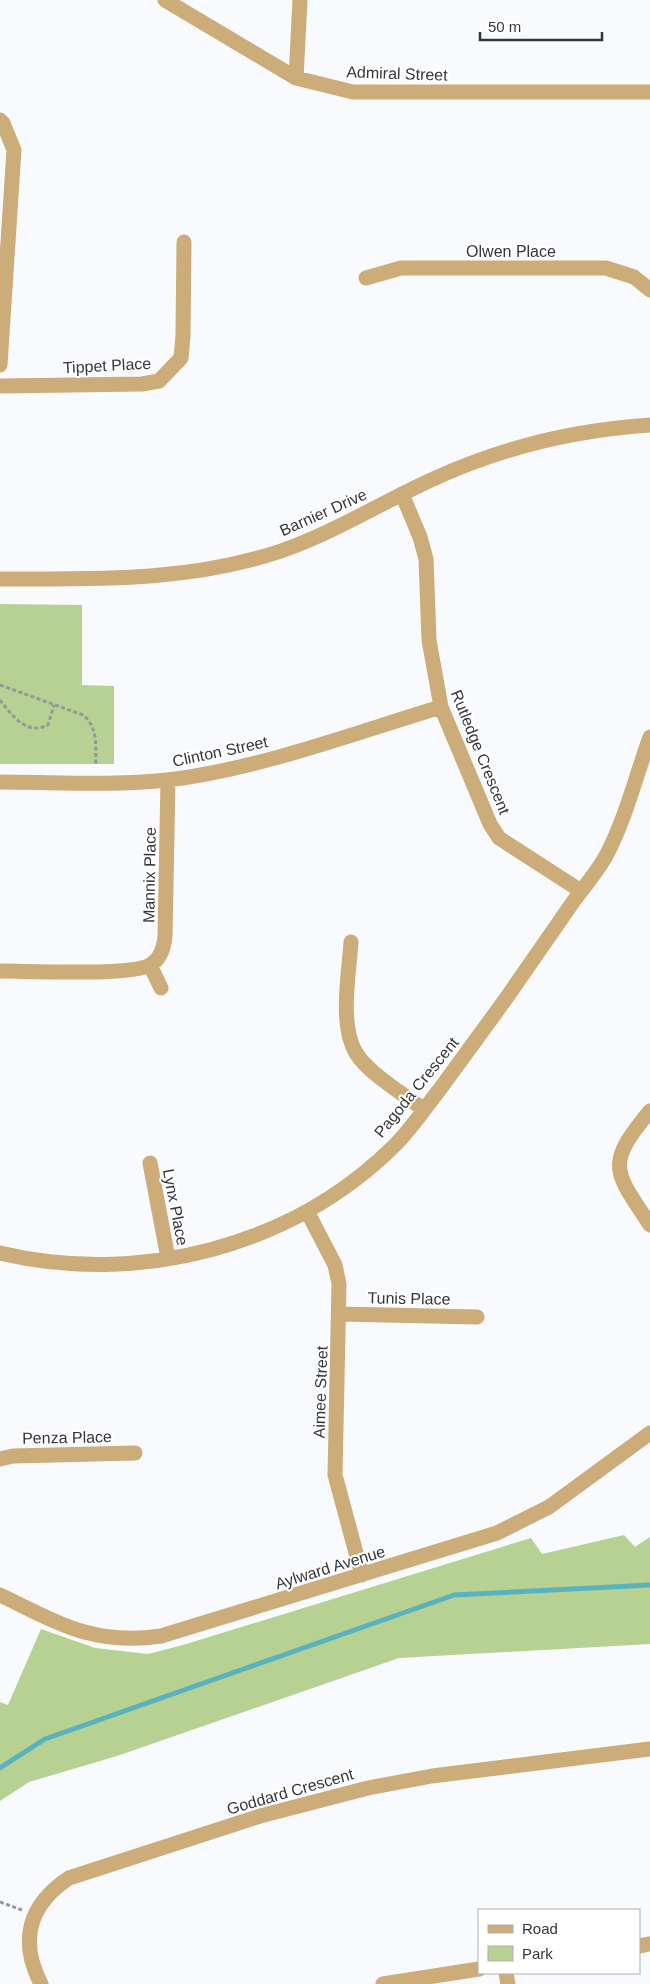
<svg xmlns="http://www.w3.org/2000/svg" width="650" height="1984" viewBox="0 0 650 1984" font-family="Arial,sans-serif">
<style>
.park{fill:#b7d193}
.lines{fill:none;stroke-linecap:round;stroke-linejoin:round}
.stream{stroke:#59b3be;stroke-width:5}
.path{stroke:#95979b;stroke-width:3;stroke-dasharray:4 2.5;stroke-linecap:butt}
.minor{stroke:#ccac78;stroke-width:15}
.labels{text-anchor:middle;stroke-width:4;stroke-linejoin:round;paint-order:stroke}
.street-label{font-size:16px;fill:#35363a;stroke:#fff}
</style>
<rect width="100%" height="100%" fill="#f8fafe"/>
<!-- park -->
<path class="park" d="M0,604L82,605V685L114,686V764H0Z
M624,1535L635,1547L650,1537V1644L399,1658L117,1756L29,1782L0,1801V1702L8,1705L41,1629L95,1648L148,1654L183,1645L531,1538L542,1554Z"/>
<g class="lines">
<!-- stream -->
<path class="stream" d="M0,1768L45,1739L454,1595L650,1585"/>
<!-- path -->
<path class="path" d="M0,685L83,715C99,728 95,747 96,766
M0,700C12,715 26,736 48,725L54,705
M0,1902L22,1910"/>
<!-- minor -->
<path class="minor" d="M165,0L296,78L353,92H650
M296,78L300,0
M0,120L3,123L14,150L0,365
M366,278L401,268H606L634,277L650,290
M0,386L142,384L159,381L181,358L183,336L184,242
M402,494L420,537L426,559L429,640L441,707L490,824L499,838L581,891
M0,579C95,579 189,582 281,551C333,533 381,503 431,480C500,448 574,430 650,425
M0,782C55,782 112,786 167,780C256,770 354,733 441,707
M351,942C349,974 339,1025 356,1053C369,1074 404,1094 424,1110
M150,965L161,988
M0,971C29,971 130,976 150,965C161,959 164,947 165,936L168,780
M650,1111C604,1166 615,1171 650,1225
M150,1163L168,1258
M308,1213L335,1265L339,1284L335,1475L362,1575
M0,1253C139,1286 292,1247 394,1146C411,1129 425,1108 440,1089C462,1059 483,1030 505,1000C528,967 550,935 573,902C584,887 598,871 607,854C626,817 636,776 650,737
M340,1314L477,1317
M0,1459L13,1456L135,1453
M0,1595C59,1623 93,1646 161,1636L497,1533L549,1507L650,1433
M639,1946L650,1944
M506,1973L508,1984
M41,1984C19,1941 28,1905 69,1878L260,1816L368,1788L432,1776L650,1749
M383,1984L479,1969"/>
</g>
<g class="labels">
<!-- street labels -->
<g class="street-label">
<text transform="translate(397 73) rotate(2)" y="6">Admiral Street</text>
<text x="511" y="257">Olwen Place</text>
<text transform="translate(107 365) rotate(-3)" y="6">Tippet Place</text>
<text transform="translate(323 512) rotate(-24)" y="6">Barnier Drive</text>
<text transform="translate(220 751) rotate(-12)" y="6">Clinton Street</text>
<text transform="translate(481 752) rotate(68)" y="6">Rutledge Crescent</text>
<text transform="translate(149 875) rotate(-89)" y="6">Mannix Place</text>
<text transform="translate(416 1087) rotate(-51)" y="6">Pagoda Crescent</text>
<text transform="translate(176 1207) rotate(79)" y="6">Lynx Place</text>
<text transform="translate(409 1298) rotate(1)" y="6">Tunis Place</text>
<text transform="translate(320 1392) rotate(-88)" y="6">Aimee Street</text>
<text transform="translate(67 1437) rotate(-1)" y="6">Penza Place</text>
<text transform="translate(330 1567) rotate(-17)" y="6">Aylward Avenue</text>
<text transform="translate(290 1791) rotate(-16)" y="6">Goddard Crescent</text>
</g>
</g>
<!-- legend -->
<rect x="478" y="1909" width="162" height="65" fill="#ffffff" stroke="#aeafb0"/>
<rect x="488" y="1925" width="25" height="8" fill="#ccac78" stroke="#aeafb0"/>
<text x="522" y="1934" font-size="15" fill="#35363a">Road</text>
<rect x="488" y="1946" width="25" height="15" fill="#b7d193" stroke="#aeafb0"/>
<text x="522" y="1959" font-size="15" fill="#35363a">Park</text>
<!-- scale -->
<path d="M480 32v8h122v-8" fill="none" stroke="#35363a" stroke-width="2.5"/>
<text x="488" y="32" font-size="15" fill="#35363a" stroke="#ffffff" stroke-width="4" paint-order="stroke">50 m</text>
</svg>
